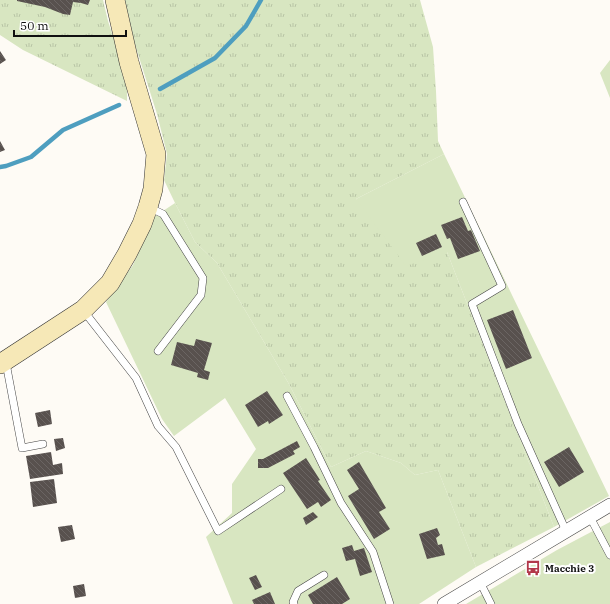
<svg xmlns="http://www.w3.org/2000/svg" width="610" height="604" viewBox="0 0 610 604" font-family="'IBM Plex Serif',serif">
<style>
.grass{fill:url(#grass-tufts)}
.park{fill:#d8e6c1}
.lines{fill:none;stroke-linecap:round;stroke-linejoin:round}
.stream{stroke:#4e9ebf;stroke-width:4.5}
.building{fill:url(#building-back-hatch)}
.service-casing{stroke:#434343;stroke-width:8}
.minor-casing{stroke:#434343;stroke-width:14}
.secondary-casing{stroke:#323232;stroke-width:20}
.service{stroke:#fff;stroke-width:7}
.minor{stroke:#fff;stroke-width:13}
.secondary{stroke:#f6e8b7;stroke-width:19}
.labels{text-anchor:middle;stroke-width:4;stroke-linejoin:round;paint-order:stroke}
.poi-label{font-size:10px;font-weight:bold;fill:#101010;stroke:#fff;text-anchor:start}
</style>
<defs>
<pattern id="grass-tufts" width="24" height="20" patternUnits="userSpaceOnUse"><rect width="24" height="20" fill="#d8e6c1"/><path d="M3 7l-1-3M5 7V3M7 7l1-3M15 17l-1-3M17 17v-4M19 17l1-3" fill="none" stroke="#b8c4a5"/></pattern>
<pattern id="building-back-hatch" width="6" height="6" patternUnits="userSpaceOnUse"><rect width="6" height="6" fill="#58514e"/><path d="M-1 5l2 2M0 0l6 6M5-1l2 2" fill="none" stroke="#6b6563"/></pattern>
</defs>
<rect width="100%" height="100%" fill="#fefbf5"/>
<!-- grass -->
<path class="grass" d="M0,0H103L108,21L127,80V101L23,50L0,35Z
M124,0H420L433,47L436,91L438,141L444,154L356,199L447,252L554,527L476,567L438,470L415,475L401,463L366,451L331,467L289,384L217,263L195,242L175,203L164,180L167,154L157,114L131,32Z"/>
<!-- park -->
<path class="park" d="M610,60V98L600,73Z
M444,154L609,496L554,527L447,252L406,266L356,199Z
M175,203L195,242L217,263L289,384L331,467L366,451L401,463L415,475L438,470L476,567L419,604H233L206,537L232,513V484L256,449L225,398L174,436L162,419L106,302L133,265L154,217Z
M610,522V604H466L557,550Z"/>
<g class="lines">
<!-- stream -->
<path class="stream" d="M160,89L215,58L246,26L261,0
M0,167L6,166L31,157L63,130L119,105"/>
</g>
<!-- building -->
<path class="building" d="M17,0H90L88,5L81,3L73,2L70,15L63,14L45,7L17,1Z
M0,51L6,60L0,64Z
M0,141L5,150L0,152Z
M462,217L468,231L471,230L480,251L458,259L450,238L447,239L441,225Z
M436,234L442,247L422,256L416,243Z
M513,310L532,358L506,369L487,320Z
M196,339L212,343L204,370L210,372L208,380L197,377L198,373L171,365L177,342L194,346Z
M267,391L283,415L269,424L268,421L258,427L245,405Z
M50,410L52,424L38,427L35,413Z
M63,438L65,448L56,451L54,439Z
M297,441L300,447L293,451L295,454L268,468H258V459H263Z
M569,447L584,472L559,487L544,462Z
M51,452L53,465L62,463L63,474L30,479L26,456Z
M306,458L320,480L318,481L331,500L321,507L318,502L307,509L283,473Z
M359,462L386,508L379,512L390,529L374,539L348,496L359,489L347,470Z
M54,479L57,503L33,507L30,482Z
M313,512L318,517L306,525L303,518Z
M72,525L75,539L61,542L58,527Z
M437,528L440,535L436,538L438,545L442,544L445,555L427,559L419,534Z
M352,545L354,551L364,548L372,572L360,576L355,559L346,561L342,548Z
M256,575L262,587L255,590L249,578Z
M337,577L350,599L342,604H313L308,595Z
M84,584L86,596L75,598L73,586Z
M270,592L275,604H254L252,600Z"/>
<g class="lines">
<defs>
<path id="service" d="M463,202L502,286L472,304L518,424L566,531
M148,207L163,214L203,278L201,295L158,351
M83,310L136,378L158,426L176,447L218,531L281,489
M6,363L22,448L43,444
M287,396L314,447L341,503L373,552L390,604
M590,517L610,555
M480,582L491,604
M294,604L293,602L298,591L324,575"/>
<path id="minor" d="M444,604L610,505"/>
<path id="secondary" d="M0,364L83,310L110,283L127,254L142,224L148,207L153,189L156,154L129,62L115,0"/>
</defs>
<!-- service casing -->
<use href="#service" class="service-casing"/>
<!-- minor casing -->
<use href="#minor" class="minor-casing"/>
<!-- secondary casing -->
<use href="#secondary" class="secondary-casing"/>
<!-- service -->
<use href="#service" class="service"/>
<!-- minor -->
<use href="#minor" class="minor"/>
<!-- secondary -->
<use href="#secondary" class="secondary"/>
</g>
<!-- icons -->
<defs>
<symbol id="bus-bare" viewBox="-9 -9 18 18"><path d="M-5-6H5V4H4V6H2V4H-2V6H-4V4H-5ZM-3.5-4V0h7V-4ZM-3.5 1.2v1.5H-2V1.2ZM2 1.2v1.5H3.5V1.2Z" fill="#b2374a" stroke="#fff" stroke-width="2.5" paint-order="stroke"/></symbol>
</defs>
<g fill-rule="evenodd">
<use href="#bus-bare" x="522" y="557" width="22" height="22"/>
</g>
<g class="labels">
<!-- poi labels -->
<g class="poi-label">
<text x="545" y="572">Macchie 3</text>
</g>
</g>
<!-- scale -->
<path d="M14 30v6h112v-6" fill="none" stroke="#101010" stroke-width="2"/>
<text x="20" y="30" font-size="12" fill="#101010" stroke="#ffffff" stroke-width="3" paint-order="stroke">50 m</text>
</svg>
